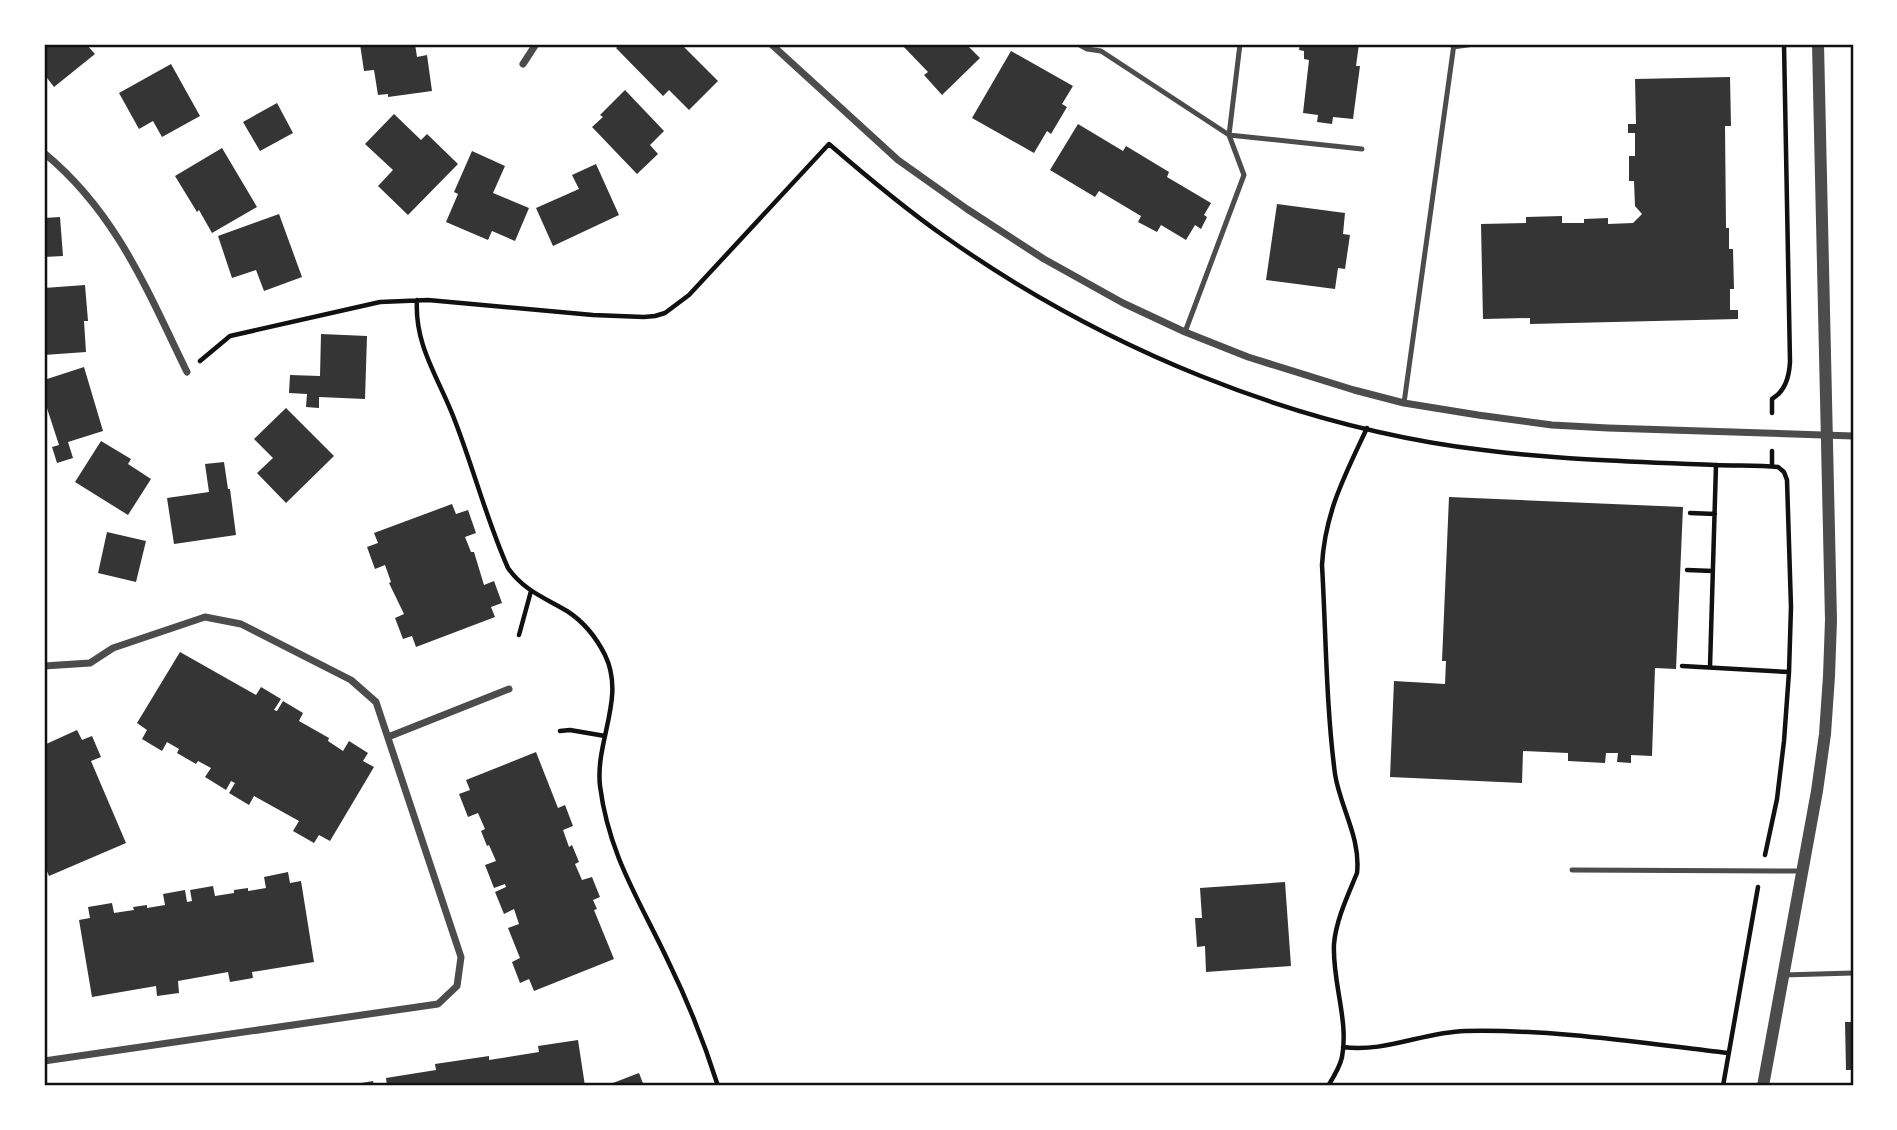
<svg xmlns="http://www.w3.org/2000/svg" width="1897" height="1130" viewBox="0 0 1897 1130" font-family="Raleway,sans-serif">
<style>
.building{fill:#353535}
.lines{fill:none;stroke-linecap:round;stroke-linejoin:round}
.path{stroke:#111;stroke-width:4.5}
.service{stroke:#4c4c4c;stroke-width:5}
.minor{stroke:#4c4c4c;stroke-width:7}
.tertiary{stroke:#4c4c4c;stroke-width:12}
.neatline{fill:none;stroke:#111;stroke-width:2.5}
</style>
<rect width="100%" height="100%" fill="#fff"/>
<!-- building -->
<path class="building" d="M44,44H86L95,54L54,87L44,74Z
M360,44H415L417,57L427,55L432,91L388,97V94L378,95L374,70L364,71Z
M621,44H681L718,81L689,110L669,90L663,96L616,48Z
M901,44H966L980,58L942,95L924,75L928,72Z
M1300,44H1359L1356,66H1360L1353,119L1333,117L1332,124L1317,122L1318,115L1303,113L1309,60L1304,59V51L1299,50Z
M1011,51L1073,86L1062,104L1067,107L1051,134L1047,131L1034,153L972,118Z
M171,64L200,116L162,137L153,121L139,129L119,93Z
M1730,77L1731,126H1725L1726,228H1729V249H1733L1734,289H1730V310H1738V319L1530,324V318L1483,319L1481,224L1526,223V217L1562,216V223H1584V219L1608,218V224L1633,223L1642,214L1635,206L1634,181H1629V156H1635V133H1628V124H1636L1635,79Z
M625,90L664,131L650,145L658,154L637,174L592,127L603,117L600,115Z
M277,103L293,133L260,151L243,122Z
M394,114L421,140L427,134L458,164L408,215L378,186L393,170L365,144Z
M1078,124L1123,151L1126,146L1169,172L1167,177L1211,203L1204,215L1207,217L1201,229L1195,225L1186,240L1161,225L1157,232L1138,222L1141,216L1099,191L1095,197L1050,170Z
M222,148L257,207L212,233L199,210L197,212L175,176Z
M472,151L505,166L493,193L529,208L515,241L492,231L488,240L446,222L458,194L454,192Z
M596,164L619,215L553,246L536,208L579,189L572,175Z
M1277,204L1345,213L1343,234L1350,235L1345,269L1338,268L1335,289L1266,280Z
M279,214L302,277L264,291L256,270L232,278L218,236Z
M60,217L63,256L44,257V218Z
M85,285L88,321H84L86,352L44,355V288Z
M321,334L367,336L365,399L319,397V408L306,407L307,394L289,393L290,375L320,376Z
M84,367L103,431L68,442L73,458L57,463L52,447L59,445L44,399V380Z
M286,408L334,456L286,503L257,473L273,458L254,439Z
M101,441L131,459L128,464L151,479L128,515L75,482Z
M224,462L228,489H230L236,535L174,544L167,498L209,492L205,464Z
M1449,497L1683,507L1676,669L1655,668L1652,756L1631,755V763L1617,762L1618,753H1606L1605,763L1568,761V753L1523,751L1522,783L1390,777L1394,681L1445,684L1446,661H1442Z
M452,504L456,514L468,510L476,533L465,537L471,552H474L484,585L494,581L502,603L491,607L495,617L416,647L412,636L403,639L395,618L404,614L389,583L391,582L385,565L375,569L367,547L378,543L374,533Z
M107,532L146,541L136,582L98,573Z
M180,652L256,695L261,687L281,699L274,710L277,711L283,701L303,713L299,721L329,738L328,741L343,751L349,741L368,753L363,761L374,767L330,841L319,835L314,843L293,831L299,821L254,796L249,805L229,793L235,783L231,781L226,790L205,777L211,768L198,761L196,764L177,753L179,749L167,742L162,751L142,739L147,730L137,723Z
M77,730L82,740L92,736L101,757L91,761L126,843L49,876L44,864V745Z
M536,752L558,808L565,805L573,826L563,830L569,847L572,845L579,862L575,864L582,880L592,877L600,897L593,900L597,909L594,910L614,959L534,991L529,979L520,983L512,962L520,958L508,928L519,924L514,909L504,914L495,892L506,887L505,884L494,888L485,865L496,861L489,845L487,846L481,831L485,829L478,813L468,817L459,794L470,790L466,780Z
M288,872L290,883L301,881L314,962L252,972L253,978L230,982L228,972L178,981L179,993L157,996L156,986L92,997L79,920L90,918L88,907L112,903L114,913L134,910L133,907L147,905V908L165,905L163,894L185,890L187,902L192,901L190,890L213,886L215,896L234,893V890L248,888V891L266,888L264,877Z
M1285,882L1291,966L1206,972L1205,946L1197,947L1195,918H1202L1200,888Z
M1845,1022H1853V1070H1846Z
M578,1040L585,1086H387L386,1078L436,1070L435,1064L489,1056V1060L539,1052L538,1046Z
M639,1073L644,1086H605Z
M373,1081L374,1086H350V1085Z"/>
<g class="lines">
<!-- path -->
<path class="path" d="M417,300C414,346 440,380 455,421C474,470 487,521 508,568C523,590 545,598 567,611C584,622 596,637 605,655C626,698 595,741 600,786C609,856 640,901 669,963C688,1002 705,1045 718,1086
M200,361L230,336L380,302L428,300L593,315L644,317L655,316L665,313L689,295L829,144C866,176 904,208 944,236C1101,347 1292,427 1483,450C1560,460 1638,462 1715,465C1736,466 1758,465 1778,467L1784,472L1787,480L1791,607L1789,672L1784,741L1777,799L1765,855
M1772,413V399C1785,391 1789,378 1790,362L1784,44
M1772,451V466
M1690,513L1715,514
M1687,570L1713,571
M519,635L531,591
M1682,666L1789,672
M1710,667L1716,465
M560,731L570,730L605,736
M1343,1047C1384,1053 1424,1032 1465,1031C1553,1029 1641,1043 1728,1053
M1328,1086C1333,1078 1340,1067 1342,1057C1349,1020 1332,982 1334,944C1336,920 1348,895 1357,873C1361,838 1340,807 1335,774C1326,705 1326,634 1322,565C1325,512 1345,475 1367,428
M1723,1086L1758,887"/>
<!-- service -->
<path class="service" d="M1078,44L1087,49L1101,51L1229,135L1362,149
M1453,47L1474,44
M1185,332L1244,175L1229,135L1240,44
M1404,403L1454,44
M1572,870L1803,871
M1783,975L1853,973"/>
<!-- minor -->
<path class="minor" d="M771,44L898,160L967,209L1044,259L1123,303L1185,332L1248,357L1354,390L1404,403L1478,415L1552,425L1608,428L1853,436
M523,64L536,44
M44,153C116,212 147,290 187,372
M44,666L90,663L113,648L205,617L241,624L351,680L376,702L461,957L457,986L438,1004L44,1061
M388,737L509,689"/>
<!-- tertiary -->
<path class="tertiary" d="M1763,1086L1817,791L1825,734L1829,676L1831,620L1818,44"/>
</g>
<!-- border -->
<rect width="1897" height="1130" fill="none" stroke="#ffffff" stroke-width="91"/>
<rect x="46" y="46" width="1806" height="1038" class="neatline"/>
</svg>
